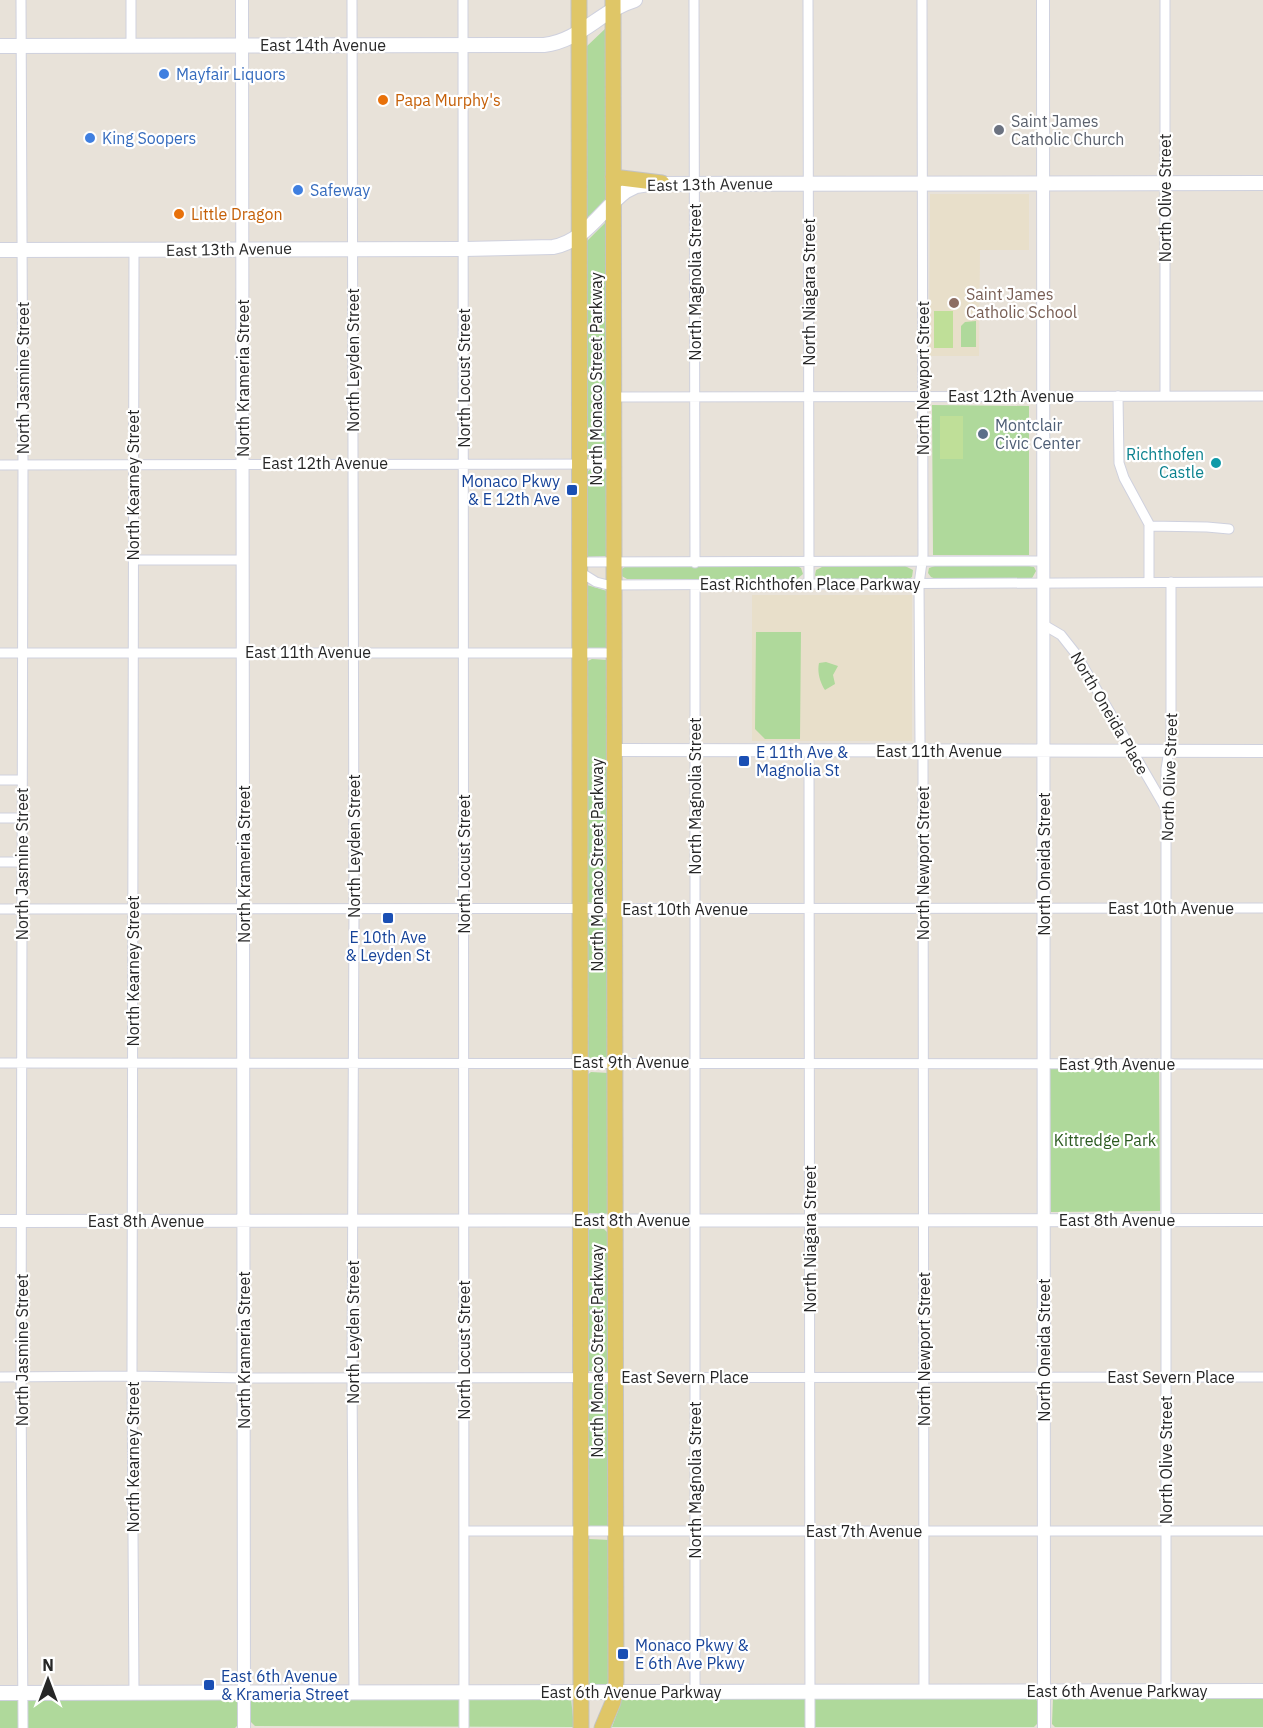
<svg xmlns="http://www.w3.org/2000/svg" width="1263" height="1728" viewBox="0 0 1263 1728" font-family="'IBM Plex Sans',sans-serif">
<style>
.education{fill:#e8dfca}
.green{fill:#afd99b}
.pitch{fill:#bfdf98}
.lines{fill:none;stroke-linecap:round;stroke-linejoin:round}
.minor-casing{stroke:#cfd1de;stroke-width:11}
.tertiary-casing{stroke:#cfd1de;stroke-width:14}
.secondary-casing{stroke:#cfd1de;stroke-width:16}
.primary-casing{stroke:#c3c3c3;stroke-width:17}
.minor{stroke:#fff;stroke-width:9}
.tertiary{stroke:#fff;stroke-width:12}
.secondary{stroke:#fff;stroke-width:14}
.primary{stroke:#dfc667;stroke-width:15}
.shop-dot{fill:#3f7fe0;stroke:#fff;stroke-width:2}
.food-dot{fill:#e8710a;stroke:#fff;stroke-width:2}
.worship-dot{fill:#6b7280;stroke:#fff;stroke-width:2}
.education-dot{fill:#8d6e63;stroke:#fff;stroke-width:2}
.service-dot{fill:#5c6f8a;stroke:#fff;stroke-width:2}
.culture-dot{fill:#0f9aa8;stroke:#fff;stroke-width:2}
.transit-dot{fill:#1a4fb4;stroke:#fff;stroke-width:2}
.labels{text-anchor:middle;stroke-width:4.5;stroke-linejoin:round;paint-order:stroke}
.street-label{font-size:16px;fill:#272727;stroke:#fff}
.shop-label{font-size:16px;fill:#366cbe;stroke:#fff;text-anchor:start}
.food-label{font-size:16px;fill:#c56008;stroke:#fff;text-anchor:start}
.worship-label{font-size:16px;fill:#5b616d;stroke:#fff;text-anchor:start}
.education-label{font-size:16px;fill:#785e54;stroke:#fff;text-anchor:start}
.service-label{font-size:16px;fill:#4e5e75;stroke:#fff;text-anchor:start}
.culture-label{font-size:16px;fill:#0d838f;stroke:#fff;text-anchor:end}
.transit-label{font-size:16px;fill:#164399;stroke:#fff;text-anchor:start}
.park-label{font-size:16px;fill:#2b5a20;stroke:#fff}
</style>
<rect width="100%" height="100%" fill="#e8e2d9"/>
<!-- education -->
<path class="education" d="M930,194H1029V250H980L979,356H929Z
M752,595H912V741H752Z"/>
<!-- green -->
<path class="green" d="M606,28L611,195L588,221L585,219L586,47Z
M605,223H607L608,458L590,459L586,455V245L587,241Z
M976,321V347H961V326L965,322Z
M932,405L1029,406V555H933Z
M606,468L608,469V556L585,557L586,474L590,469Z
M626,566H797L801,568L803,574L797,579H627L620,575L622,569Z
M905,566L913,570L912,577L909,579H822L817,578L815,575L816,570L822,567Z
M935,566H1029L1034,567L1036,571L1031,580L936,579L931,577L928,573L929,568Z
M587,585L607,591L609,647L606,648H587L585,587Z
M756,632H801L800,739H765L755,729Z
M592,659L608,660L607,904H604L586,902V662Z
M826,662L838,666L833,675L835,684L825,690C820,682 817,672 819,663Z
M590,916L609,918L608,1057L591,1058L586,1056V918Z
M1050,1068H1159L1160,1211L1051,1212Z
M591,1072L609,1073V1213L606,1214L587,1213L586,1076Z
M593,1229H604L609,1234V1371L606,1372L588,1371L587,1230Z
M590,1383H605L609,1386V1526L606,1527L587,1526L586,1385Z
M589,1539L610,1540L612,1678L608,1686H587V1540Z
M622,1696L1035,1697L1038,1703V1723L1034,1727H612L619,1708Z
M1263,1696V1727H1055L1052,1724L1053,1698Z
M0,1698L236,1699L238,1703L239,1724L235,1728H0Z
M251,1698H571L574,1727L255,1726L250,1721Z"/>
<!-- pitch -->
<path class="pitch" d="M934,311H953V348H934Z
M940,416H963V459H940Z"/>
<g class="lines">
<defs>
<path id="minor" d="M21,0L23,464L21,1377L23,1728
M352,0L354,909L352,1376L354,1692
M463,0L464,1728
M694,0L695,563
M808,0L809,585
M922,0L923,555L919,584L920,743L923,760L924,1691
M1165,0V396
M131,45V0
M1118,396L1119,463L1124,478L1149,524V582
M615,397L1263,396
M0,465L615,464
M1149,526L1207,527L1229,529
M133,560H243
M580,562L1044,561
M580,572L596,582L608,585L1263,582
M1044,625L1061,635L1076,654L1165,807
M0,653H615
M809,751L810,1728
M0,780H22
M0,818H22
M0,862H22
M0,909L1263,908
M0,1063L1263,1064
M0,1377L132,1376L244,1378L1263,1377
M464,1531H1263
M1166,1691V769L1171,738V582
M695,1692V585
M134,1693L132,1376L134,250"/>
<path id="tertiary" d="M242,0L244,1728
M1043,0L1044,1728
M615,750L1263,751
M0,1221L1263,1220"/>
<path id="secondary" d="M0,46L544,45C580,41 601,10 635,0
M0,250L464,249L553,247C584,242 602,209 626,191L636,186L649,184L1263,183
M0,1693L1263,1691"/>
<path id="primary" d="M579,0L581,1728
M613,177L662,183
M602,1728L613,1702L616,1682L613,0"/>
</defs>
<!-- minor casing -->
<use href="#minor" class="minor-casing"/>
<!-- tertiary casing -->
<use href="#tertiary" class="tertiary-casing"/>
<!-- secondary casing -->
<use href="#secondary" class="secondary-casing"/>
<!-- primary casing -->
<use href="#primary" class="primary-casing"/>
<!-- minor -->
<use href="#minor" class="minor"/>
<!-- tertiary -->
<use href="#tertiary" class="tertiary"/>
<!-- secondary -->
<use href="#secondary" class="secondary"/>
<!-- primary -->
<use href="#primary" class="primary"/>
</g>
<!-- markers -->
<g class="shop-dot">
<circle cx="164" cy="74" r="6"/>
<circle cx="90" cy="138" r="6"/>
<circle cx="298" cy="190" r="6"/>
</g>
<g class="food-dot">
<circle cx="383" cy="100" r="6"/>
<circle cx="179" cy="214" r="6"/>
</g>
<circle class="worship-dot" cx="999" cy="130" r="6"/>
<circle class="education-dot" cx="954" cy="303" r="6"/>
<circle class="service-dot" cx="983" cy="434" r="6"/>
<circle class="culture-dot" cx="1216" cy="463" r="6"/>
<g class="transit-dot">
<rect x="566" y="484" width="12" height="12" rx="3"/>
<rect x="738" y="755" width="12" height="12" rx="3"/>
<rect x="382" y="912" width="12" height="12" rx="3"/>
<rect x="617" y="1648" width="12" height="12" rx="3"/>
<rect x="203" y="1679" width="12" height="12" rx="3"/>
</g>
<g class="labels">
<!-- street labels -->
<g class="street-label">
<text x="323" y="51">East 14th Avenue</text>
<text transform="translate(710 184) rotate(-1)" y="6">East 13th Avenue</text>
<text transform="translate(1165 198) rotate(-90)" y="6">North Olive Street</text>
<text transform="translate(229 249) rotate(-1)" y="6">East 13th Avenue</text>
<text transform="translate(695 282) rotate(-90)" y="6">North Magnolia Street</text>
<text transform="translate(809 292) rotate(-90)" y="6">North Niagara Street</text>
<text transform="translate(353 360) rotate(-90)" y="6">North Leyden Street</text>
<text transform="translate(23 378) rotate(-90)" y="6">North Jasmine Street</text>
<text transform="translate(243 378) rotate(-90)" y="6">North Krameria Street</text>
<text transform="translate(464 378) rotate(-90)" y="6">North Locust Street</text>
<text transform="translate(923 378) rotate(-90)" y="6">North Newport Street</text>
<text transform="translate(596 379) rotate(-90)" y="6">North Monaco Street Parkway</text>
<text x="1011" y="402">East 12th Avenue</text>
<text x="325" y="469">East 12th Avenue</text>
<text transform="translate(133 485) rotate(-90)" y="6">North Kearney Street</text>
<text x="810" y="590">East Richthofen Place Parkway</text>
<text x="308" y="658">East 11th Avenue</text>
<text transform="translate(1110 713) rotate(60)" y="6">North Oneida Place</text>
<text x="939" y="757">East 11th Avenue</text>
<text transform="translate(1169 777) rotate(-88)" y="6">North Olive Street</text>
<text transform="translate(695 796) rotate(-90)" y="6">North Magnolia Street</text>
<text transform="translate(354 846) rotate(-90)" y="6">North Leyden Street</text>
<text transform="translate(923 863) rotate(-90)" y="6">North Newport Street</text>
<text transform="translate(22 864) rotate(-90)" y="6">North Jasmine Street</text>
<text transform="translate(244 864) rotate(-90)" y="6">North Krameria Street</text>
<text transform="translate(464 864) rotate(-90)" y="6">North Locust Street</text>
<text transform="translate(1044 864) rotate(-90)" y="6">North Oneida Street</text>
<text transform="translate(597 865) rotate(-90)" y="6">North Monaco Street Parkway</text>
<text x="1171" y="914">East 10th Avenue</text>
<text x="685" y="915">East 10th Avenue</text>
<text transform="translate(133 971) rotate(-90)" y="6">North Kearney Street</text>
<text x="631" y="1068">East 9th Avenue</text>
<text x="1117" y="1070">East 9th Avenue</text>
<text x="632" y="1226">East 8th Avenue</text>
<text x="1117" y="1226">East 8th Avenue</text>
<text x="146" y="1227">East 8th Avenue</text>
<text transform="translate(810 1239) rotate(-90)" y="6">North Niagara Street</text>
<text transform="translate(353 1332) rotate(-90)" y="6">North Leyden Street</text>
<text transform="translate(924 1349) rotate(-90)" y="6">North Newport Street</text>
<text transform="translate(22 1350) rotate(-90)" y="6">North Jasmine Street</text>
<text transform="translate(244 1350) rotate(-90)" y="6">North Krameria Street</text>
<text transform="translate(464 1350) rotate(-90)" y="6">North Locust Street</text>
<text transform="translate(1044 1350) rotate(-90)" y="6">North Oneida Street</text>
<text transform="translate(597 1351) rotate(-90)" y="6">North Monaco Street Parkway</text>
<text x="685" y="1383">East Severn Place</text>
<text x="1171" y="1383">East Severn Place</text>
<text transform="translate(133 1457) rotate(-90)" y="6">North Kearney Street</text>
<text transform="translate(1166 1460) rotate(-90)" y="6">North Olive Street</text>
<text transform="translate(695 1480) rotate(-90)" y="6">North Magnolia Street</text>
<text x="864" y="1537">East 7th Avenue</text>
<text x="1117" y="1697">East 6th Avenue Parkway</text>
<text x="631" y="1698">East 6th Avenue Parkway</text>
</g>
<!-- shop labels -->
<g class="shop-label">
<text x="176" y="80">Mayfair Liquors</text>
<text x="102" y="144">King Soopers</text>
<text x="310" y="196">Safeway</text>
</g>
<!-- food labels -->
<g class="food-label">
<text x="395" y="106">Papa Murphy's</text>
<text x="191" y="220">Little Dragon</text>
</g>
<!-- worship labels -->
<g class="worship-label">
<text x="1011" y="127">Saint James<tspan x="1011" dy="18">Catholic Church</tspan></text>
</g>
<!-- education labels -->
<g class="education-label">
<text x="966" y="300">Saint James<tspan x="966" dy="18">Catholic School</tspan></text>
</g>
<!-- service labels -->
<g class="service-label">
<text x="995" y="431">Montclair<tspan x="995" dy="18">Civic Center</tspan></text>
</g>
<!-- culture labels -->
<g class="culture-label">
<text x="1204" y="460">Richthofen<tspan x="1204" dy="18">Castle</tspan></text>
</g>
<!-- transit labels -->
<g class="transit-label">
<text x="560" y="487" text-anchor="end">Monaco Pkwy<tspan x="560" dy="18">&amp; E 12th Ave</tspan></text>
<text x="756" y="758">E 11th Ave &amp;<tspan x="756" dy="18">Magnolia St</tspan></text>
<text x="388" y="943" text-anchor="middle">E 10th Ave<tspan x="388" dy="18">&amp; Leyden St</tspan></text>
<text x="635" y="1651">Monaco Pkwy &amp;<tspan x="635" dy="18">E 6th Ave Pkwy</tspan></text>
<text x="221" y="1682">East 6th Avenue<tspan x="221" dy="18">&amp; Krameria Street</tspan></text>
</g>
<!-- park labels -->
<g class="park-label">
<text x="1105" y="1146">Kittredge Park</text>
</g>
</g>
<!-- north arrow -->
<g transform="translate(48 1680)" stroke="#ffffff" stroke-width="4.5" paint-order="stroke">
<path d="M0-4.5L10 22L0 15L-10 22Z" fill="#272727"/>
<text y="-9" font-size="16" font-weight="bold" text-anchor="middle" fill="#272727">N</text>
</g>
</svg>
